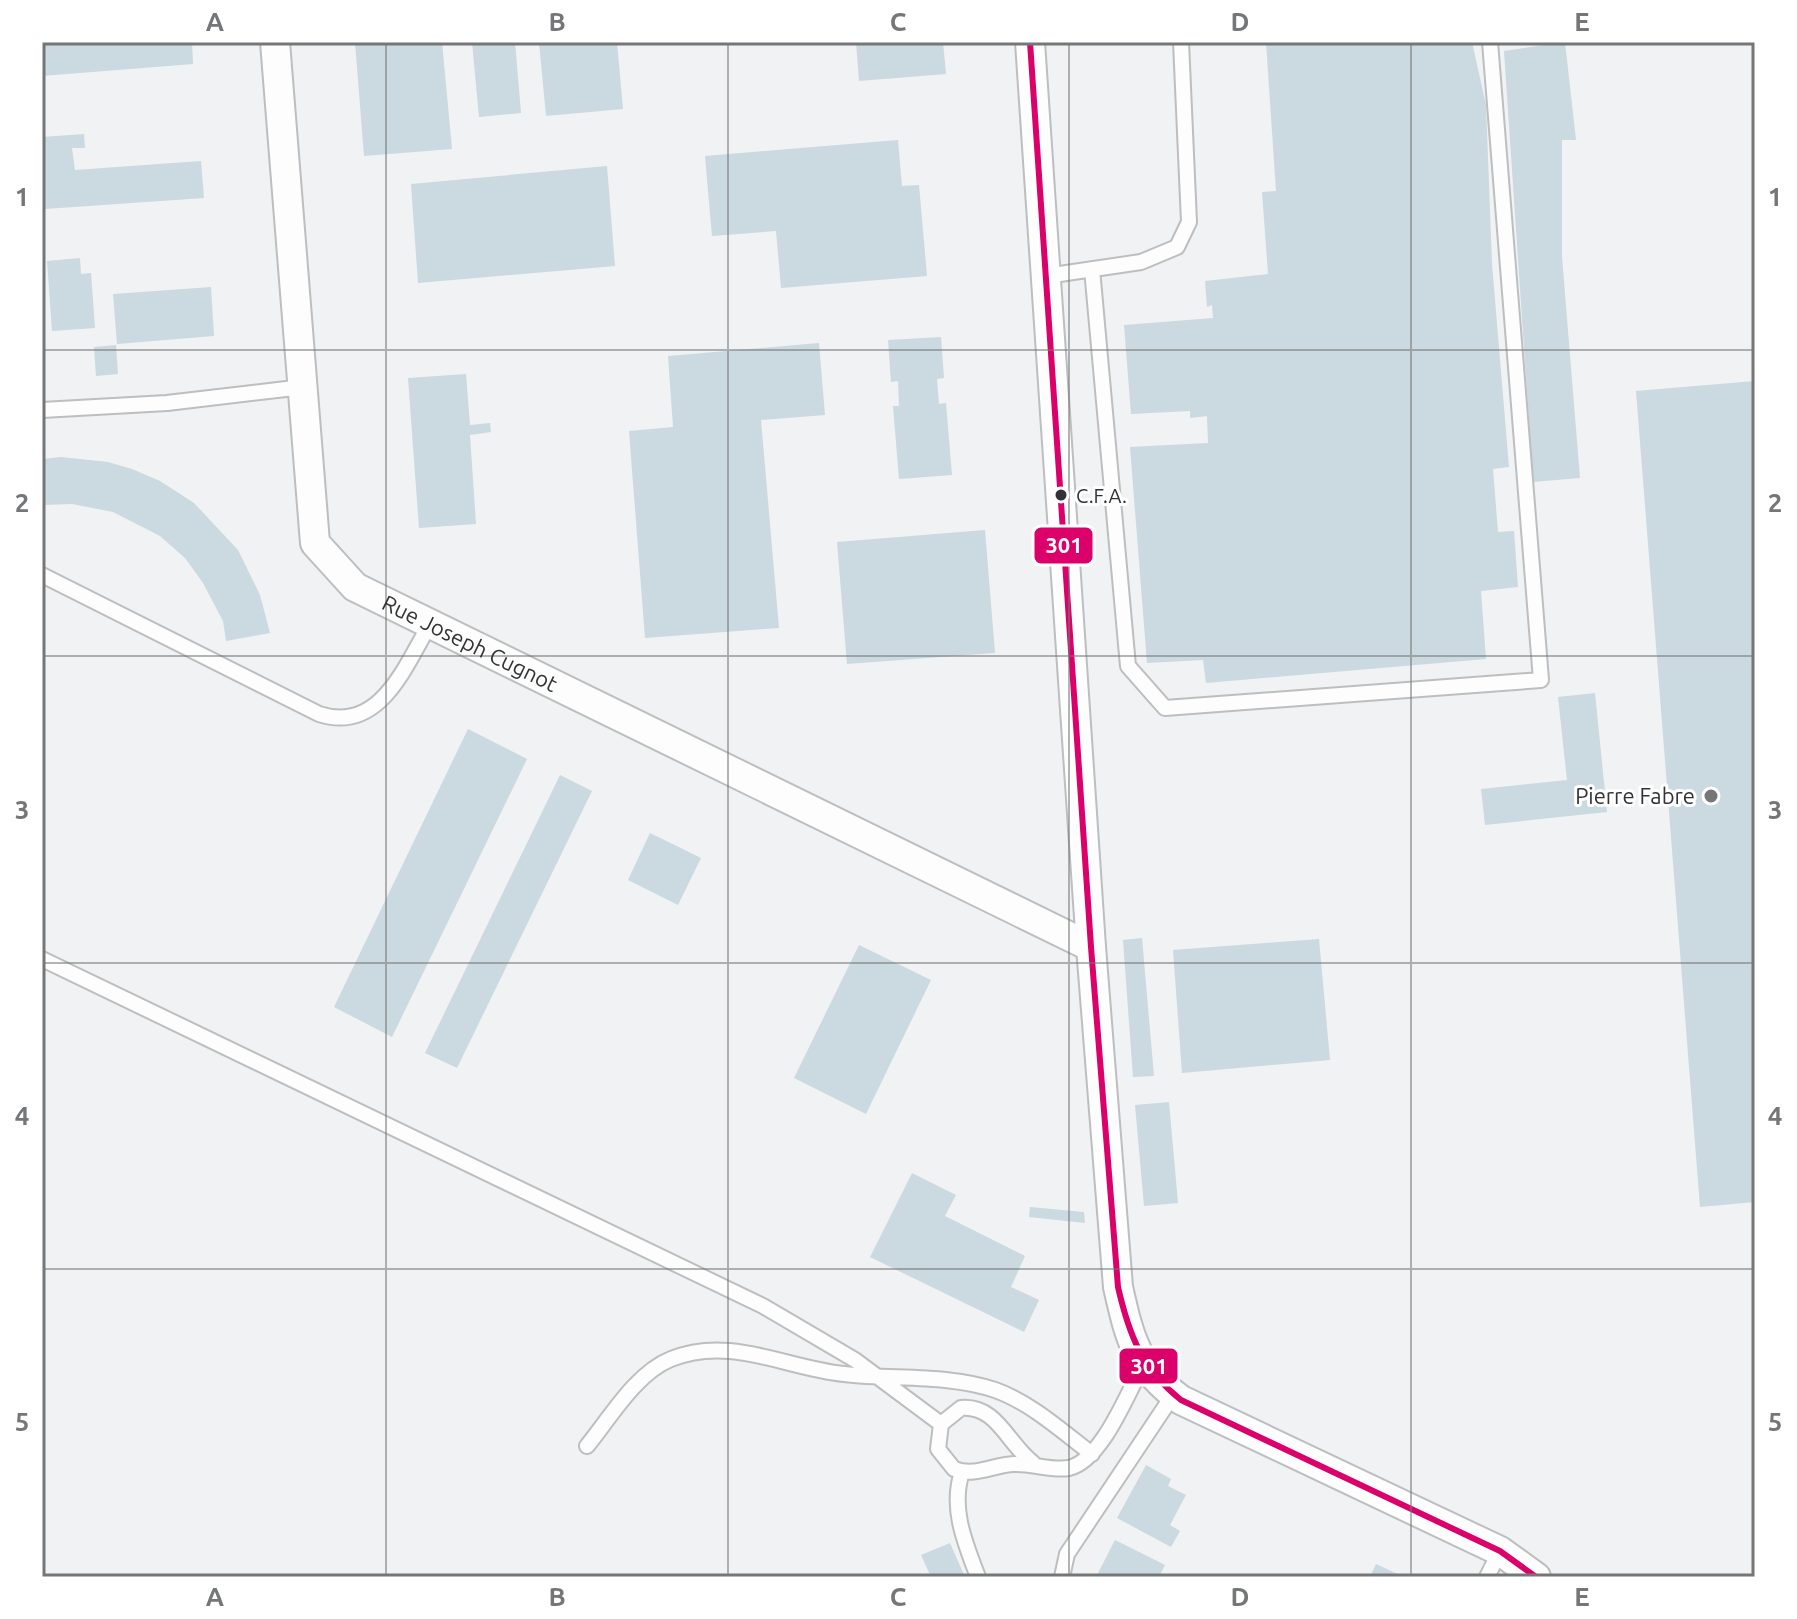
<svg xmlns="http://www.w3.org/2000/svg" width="1797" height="1619" viewBox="0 0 1797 1619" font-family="Ubuntu,sans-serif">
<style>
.building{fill:#cbd9e0}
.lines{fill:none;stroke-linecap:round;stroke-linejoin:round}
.service-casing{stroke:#bcbebf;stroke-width:18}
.minor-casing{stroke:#bcbebf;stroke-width:32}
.service{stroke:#fdfdfd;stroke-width:14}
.minor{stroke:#fdfdfd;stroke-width:28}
.bus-1-casing{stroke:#fff;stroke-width:12}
.bus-1{stroke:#dc006b;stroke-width:6}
.grid{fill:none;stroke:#747677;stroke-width:2;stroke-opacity:0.55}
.bus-dot{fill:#323334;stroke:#fff;stroke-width:3}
.poi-dot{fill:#747677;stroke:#fff;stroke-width:3}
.labels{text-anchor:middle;stroke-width:6;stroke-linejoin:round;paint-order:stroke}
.bus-label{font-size:20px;fill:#323334;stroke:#fff;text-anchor:start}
.street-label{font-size:22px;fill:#323334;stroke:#fff}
.poi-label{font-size:22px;fill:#323334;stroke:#fff;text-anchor:end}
.line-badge{stroke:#fff;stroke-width:3}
.badge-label{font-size:22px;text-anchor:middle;font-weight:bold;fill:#fff}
.neatline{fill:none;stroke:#747677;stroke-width:3}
.grid-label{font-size:26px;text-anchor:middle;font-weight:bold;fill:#747677}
</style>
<rect width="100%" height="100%" fill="#f0f2f4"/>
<!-- building -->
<path class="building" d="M42,42H192L193,64L42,76Z
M355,42H442L452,149L364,156Z
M472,42H515L521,113L479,117Z
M539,42H617L623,109L546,116Z
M856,42H943L946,74L859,81Z
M1266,42H1472L1486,105L1492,264L1509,467L1493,469L1498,532L1514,531L1518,587L1481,591L1486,659L1206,683L1203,660L1147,663L1130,447L1208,443L1207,416L1190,418V411L1131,414L1124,325L1213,318L1212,305L1207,307L1205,281L1268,274L1262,192L1276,191Z
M1565,42L1576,140H1562V257L1580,478L1533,482L1504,51Z
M84,134L85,148H72L75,170L201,161L204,198L45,209L42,137Z
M898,140L902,186L919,185L927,276L781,288L776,231L712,236L705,156Z
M607,166L615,266L418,283L411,184Z
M80,258L81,274L91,273L95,328L52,331L47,261Z
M211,287L214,336L117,344L113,294Z
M941,337L944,378L937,379L939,404L946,403L952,475L899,479L893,406H899L898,381L891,382L888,340Z
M819,343L825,415L761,420L779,628L645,638L629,431L673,427L668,356Z
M116,345L118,374L96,376L94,347Z
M466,374L470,425L490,423L491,432L470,435L476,524L419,528L408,378Z
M1755,381V1202L1700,1207L1636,391Z
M61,457L108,462L132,469L160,481L194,503L238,550L260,595L270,633L226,641L223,621L203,583L185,558L160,536L113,512L72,504L42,505V459Z
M985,530L995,653L847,664L837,542Z
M1595,693L1607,812L1485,825L1481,789L1567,780L1558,697Z
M468,729L527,759L392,1037L334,1007Z
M560,775L592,791L457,1068L425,1053Z
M650,833L701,858L678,905L628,880Z
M1142,938L1154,1076L1133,1077L1123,940Z
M1319,939L1330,1060L1182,1073L1173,950Z
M859,945L931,980L866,1114L794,1078Z
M1169,1102L1178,1203L1144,1206L1135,1105Z
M912,1173L956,1195L945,1216L1025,1256L1011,1287L1039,1300L1024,1332L870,1257Z
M1030,1207L1084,1212L1085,1223L1029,1217Z
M1146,1465L1171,1479L1168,1486L1186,1495L1170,1525L1180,1531L1171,1547L1117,1518Z
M1115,1540L1165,1565L1159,1577H1096Z
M950,1543L965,1577H931L921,1555Z
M1376,1564L1404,1577H1370Z"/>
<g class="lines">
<defs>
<path id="service" d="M1092,269L1128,666L1165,708L1541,680L1490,42
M1046,276L1141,262L1177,247L1189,222L1181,42
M42,410L167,403L303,387
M42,575L319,714C380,734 405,666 430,624
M42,959L763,1306L855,1360L941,1424
M587,1446C610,1418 636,1373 671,1359C730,1335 785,1368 844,1374C893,1380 948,1374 995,1390C1030,1402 1063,1432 1092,1454
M1033,1463C1007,1443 997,1405 961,1408L941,1424L938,1449L954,1469C976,1477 992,1465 1014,1464C1032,1463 1051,1471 1069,1468C1102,1460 1127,1394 1143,1365
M962,1472C950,1508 965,1543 978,1577
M1062,1577L1067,1554L1173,1395
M1487,1577L1500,1551"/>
<g id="minor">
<path id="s1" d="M275,42L315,543L355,587L1091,947"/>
<path d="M1030,42L1091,947L1118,1287C1130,1340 1136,1367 1181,1400L1500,1551L1536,1577"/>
</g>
</defs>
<!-- service casing -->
<use href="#service" class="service-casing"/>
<!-- minor casing -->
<use href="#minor" class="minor-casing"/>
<!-- service -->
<use href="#service" class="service"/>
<!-- minor -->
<use href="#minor" class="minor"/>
<defs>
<path id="bus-1" d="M1030,42L1091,947L1118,1287C1129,1335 1142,1369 1181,1400L1500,1551L1536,1577"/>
</defs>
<!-- bus-1 casing -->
<use href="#bus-1" class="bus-1-casing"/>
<!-- bus-1 -->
<use href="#bus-1" class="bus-1"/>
</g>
<!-- grid -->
<path class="grid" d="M386,42V1577M728,42V1577M1069,42V1577M1411,42V1577M42,350H1755M42,656H1755M42,963H1755M42,1269H1755"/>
<!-- markers -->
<circle class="bus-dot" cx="1061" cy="495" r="7"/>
<circle class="poi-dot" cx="1711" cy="796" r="8"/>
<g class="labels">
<!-- bus labels -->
<g class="bus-label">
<text x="1076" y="503">C.F.A.</text>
</g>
<!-- street labels -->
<g class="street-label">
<text dy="8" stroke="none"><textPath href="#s1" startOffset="690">Rue Joseph Cugnot</textPath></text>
</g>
<!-- poi labels -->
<g class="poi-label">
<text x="1695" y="804">Pierre Fabre</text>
</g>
</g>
<g class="line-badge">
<rect x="1033" y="526" width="61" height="39" rx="8" fill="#dc006b"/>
<rect x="1118" y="1347" width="61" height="38" rx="8" fill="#dc006b"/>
</g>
<g class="badge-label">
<text x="1064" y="553">301</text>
<text x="1149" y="1374">301</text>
</g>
<!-- border -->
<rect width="1797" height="1619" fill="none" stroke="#ffffff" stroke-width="88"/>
<rect x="44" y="44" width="1709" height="1531" class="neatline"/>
<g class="grid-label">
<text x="215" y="31">A</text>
<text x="557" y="31">B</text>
<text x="898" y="31">C</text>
<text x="1240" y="31">D</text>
<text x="1582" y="31">E</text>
<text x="22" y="206">1</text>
<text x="1775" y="206">1</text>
<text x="22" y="512">2</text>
<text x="1775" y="512">2</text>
<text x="22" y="819">3</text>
<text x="1775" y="819">3</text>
<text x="22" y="1125">4</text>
<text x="1775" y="1125">4</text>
<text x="22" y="1431">5</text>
<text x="1775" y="1431">5</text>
<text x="215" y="1606">A</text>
<text x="557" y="1606">B</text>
<text x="898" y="1606">C</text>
<text x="1240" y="1606">D</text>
<text x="1582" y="1606">E</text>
</g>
</svg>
